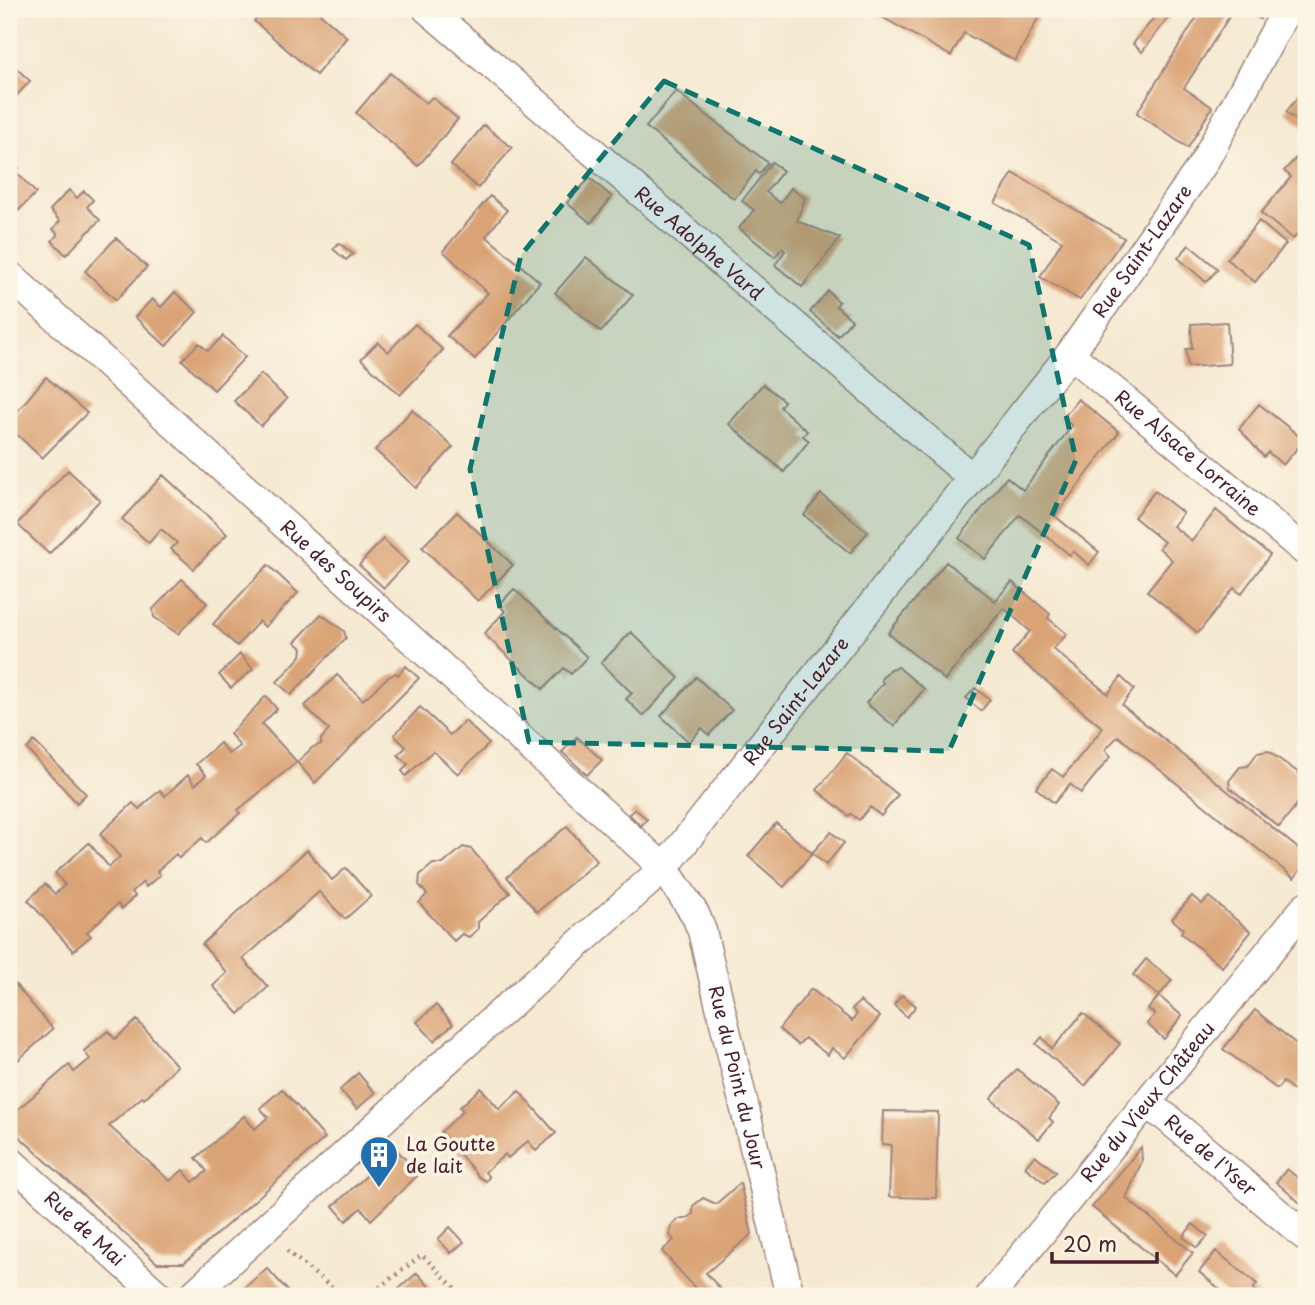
<svg xmlns="http://www.w3.org/2000/svg" width="1315" height="1305" viewBox="0 0 1315 1305" font-family="'Playpen Sans',sans-serif">
<style>
.building{fill:#daa374}
.lines{fill:none;stroke-linecap:round;stroke-linejoin:round}
.street-casing{stroke:#a0847e;stroke-width:31}
.path{stroke:#a0847e;stroke-width:4.5;stroke-dasharray:2 5;stroke-linecap:butt}
.street{stroke:#fff;stroke-width:28}
.marked{fill:#0f766e;fill-opacity:0.2;stroke:#0f766e;stroke-width:5;stroke-dasharray:14 9;stroke-linejoin:round}
.labels{text-anchor:middle;stroke-width:7;stroke-linejoin:round;paint-order:stroke}
.street-label{font-size:19px;fill:#4a1f2b;stroke:#fcf5e5}
.poi-label{font-size:19px;fill:#4a1f2b;stroke:#fcf5e5;text-anchor:start}
</style>
<rect width="100%" height="100%" fill="#fcf5e5"/>
<filter id="ink" filterUnits="userSpaceOnUse"><feTurbulence type="fractalNoise" baseFrequency=".0143" numOctaves="2"/><feDisplacementMap in="SourceGraphic" scale="14" xChannelSelector="R" yChannelSelector="G"/><feConvolveMatrix kernelMatrix="1 2 1 2 8 2 1 2 1" color-interpolation-filters="sRGB"/></filter>
<filter id="wash" filterUnits="userSpaceOnUse"><feTurbulence type="fractalNoise" baseFrequency=".00686" numOctaves="4" result="noise"/><feDisplacementMap in="SourceGraphic" scale="28" xChannelSelector="R" yChannelSelector="G"/><feGaussianBlur stdDeviation="1.57" result="paint"/><feColorMatrix in="noise" values="0 0 0 0 0 0 0 0 0 0 0 0 0 0 0 0 0 1.4 0 .05"/><feComposite in="paint" operator="in"/></filter>
<g filter="url(#wash)">
<rect width="100%" height="100%" fill="#f5e9d1"/>
<g id="blocks">
<!-- building -->
<path class="building" d="M264,9H315L347,37L316,75L254,21Z
M531,9H550L541,18Z
M868,9H1043L1015,61L964,33L951,56Z
M1161,9L1172,13L1142,52L1133,44Z
M1202,9H1234L1184,88L1212,107L1188,148L1137,113Z
M1245,9H1266L1260,19Z
M9,61L30,81L9,104Z
M390,73L426,103L432,97L458,119L418,166L356,113Z
M1306,87V128L1286,112Z
M676,91L768,163L759,174L756,171L734,199L646,127Z
M484,125L512,148L478,188L451,165Z
M1298,156L1306,163V224L1293,239L1261,213L1291,177L1284,171Z
M9,158L19,168L16,172L36,193L18,211L9,202Z
M772,162L783,171L766,192L780,203L791,188L805,198L797,221L840,238L802,287L775,265L785,251L782,248L775,257L739,228L754,210L742,201Z
M1013,173L1124,238L1080,300L1040,277L1062,241L995,203Z
M590,178L612,197L591,223L567,203Z
M69,190L77,198L84,191L93,200L87,207L100,220L66,255L52,241L58,234L53,229L60,221L50,210Z
M490,196L507,210L486,236L540,282L475,359L447,336L488,293L443,251Z
M1259,221L1286,244L1255,282L1227,259Z
M116,238L147,267L116,300L85,271Z
M339,243L353,254L346,260L333,249Z
M1189,245L1218,269L1206,282L1178,258Z
M586,257L633,295L601,332L555,293Z
M828,291L839,302L836,306L852,320L838,336L810,312Z
M175,292L197,312L166,346L135,317L152,299L161,307Z
M1227,322L1230,364L1188,367L1186,349H1192L1191,324Z
M415,324L443,350L400,395L361,359L378,342L388,352Z
M223,336L245,357L214,390L182,360L199,343L208,351Z
M261,374L287,399L261,426L234,401Z
M46,377L87,413L42,458L9,427V421Z
M763,384L784,401L780,407L807,431L803,436L809,441L784,472L729,424Z
M1078,399L1119,432L1055,516L1099,552L1089,565L1073,551L1070,555L1020,515L985,559L959,538L1007,477L1023,490L1072,426L1063,418Z
M1259,404L1304,440L1283,465L1268,452L1264,457L1239,429Z
M412,410L453,447L416,488L375,450Z
M1306,469V484L1299,478Z
M68,470L100,500L49,554L17,524Z
M163,475L227,534L194,569L171,549L177,543L161,529L149,543L122,519Z
M1155,491L1183,513L1173,526L1192,541L1216,510L1270,555L1241,594L1234,588L1198,633L1147,591L1172,560L1159,548L1164,542L1134,517Z
M821,494L868,532L850,553L804,515Z
M457,512L513,565L478,601L422,547Z
M383,539L408,562L384,588L359,565Z
M946,562L995,601L1012,582L1050,614L1048,618L1067,634L1053,649L1108,694L1121,677L1134,689L1122,705L1306,855V863L1294,878L1118,736L1105,750L1111,756L1081,793L1070,784L1054,803L1036,788L1052,769L1063,777L1103,728L1012,653L1030,631L1004,608L945,680L888,633Z
M268,565L298,593L265,627L259,621L237,646L213,624Z
M182,579L207,603L178,634L154,617L153,609Z
M514,589L587,657L571,674L564,668L543,689L484,634L505,611L499,605Z
M321,614L344,631L346,638L291,695L277,682L301,656L302,648L295,642Z
M631,632L679,678L643,716L626,699L632,693L601,663Z
M240,654L253,669L231,688L219,675Z
M406,666L419,678L315,783L297,762L313,747L321,744V739L329,730L305,706L337,675L363,700L387,678L396,673L398,675Z
M898,667L924,689L894,726L866,703L883,683L881,679L890,669Z
M696,677L732,710L709,735L702,728L689,742L661,716Z
M975,688L990,700L981,711L966,698Z
M266,696L277,709L262,724L297,762L238,810L240,813L206,843L202,838L179,858L176,854L157,871L160,875L146,887L143,882L132,892L135,896L122,909L118,904L87,932L91,936L73,951L28,900L45,884L55,894L65,885L55,873L89,843L109,867L120,857L100,834L133,803L139,809L160,790L165,796L188,775L195,785L206,775L196,764L220,743L229,754L240,746L230,734Z
M420,707L450,735L465,721L489,744L458,774L433,751L406,776L402,771L408,764L398,755L406,747L394,735Z
M577,737L602,760L587,775L562,752Z
M34,741L86,794L77,803L27,749Z
M1268,751L1306,778V793L1279,827L1230,788L1229,781L1240,767L1248,766L1257,753Z
M847,753L898,795L881,816L870,807L859,820L851,814L849,816L817,790Z
M635,809L647,819L641,826L629,814Z
M776,823L812,853L784,887L748,856Z
M567,826L597,861L537,912L507,877Z
M831,832L844,843L826,865L812,853Z
M463,847L471,849L510,893L478,922V929L469,937L462,934L454,941L419,903L427,894L419,885L420,875L433,864H443Z
M307,850L332,880L346,868L371,896L345,919L319,892L243,959L268,987L239,1014L213,986L227,973L202,944Z
M1192,896L1202,904L1209,897L1251,932L1222,967L1181,933L1183,929L1172,919Z
M1146,959L1172,980L1159,996L1133,975Z
M9,977L53,1029L9,1068Z
M811,989L852,1021L857,1014L852,1009L860,1001L880,1017L845,1058L832,1048L828,1055L805,1038L798,1045L779,1029Z
M902,995L916,1006L907,1017L894,1005Z
M1159,996L1182,1016L1164,1039L1147,1024L1155,1014L1148,1009Z
M436,1005L453,1024L434,1041L417,1022Z
M1255,1010L1306,1052V1076L1295,1091L1283,1082L1277,1089L1223,1049Z
M1083,1013L1120,1044L1085,1086L1036,1044L1042,1037L1052,1049Z
M137,1020L177,1066L144,1099L142,1097L109,1126L170,1181L183,1170L193,1182L207,1171L196,1158L244,1116L255,1129L268,1117L260,1108L282,1089L325,1138L184,1263H157L9,1127V1117L69,1065L74,1072L90,1059L84,1051L108,1031L115,1039Z
M1017,1069L1059,1105L1049,1118L1053,1122L1039,1139L991,1099Z
M358,1073L375,1093L357,1109L340,1090Z
M481,1088L499,1109L519,1091L556,1133L536,1151L528,1141L508,1158L505,1154L485,1172L489,1177L486,1181L479,1177L441,1132L463,1111L460,1107Z
M883,1111L938,1112L936,1198L889,1197L891,1145L882,1144Z
M1141,1147L1142,1161L1126,1198L1193,1253L1175,1275L1092,1207Z
M396,1149L419,1174L371,1220L361,1208L346,1221L333,1206Z
M1035,1155L1056,1172L1045,1183L1025,1167Z
M1287,1169L1306,1185V1208L1276,1182Z
M740,1183L752,1234L706,1273L727,1296H702L662,1251L674,1240L670,1235L671,1226L679,1219H686L693,1214V1206L703,1198L716,1204Z
M1193,1224L1208,1236L1197,1248L1183,1237Z
M450,1227L464,1242L451,1253L438,1239Z
M1216,1251L1257,1284L1253,1289L1262,1296H1228L1199,1272Z
M267,1268L288,1291L282,1296H236Z
M417,1273L438,1296H391Z"/>
</g>
</g>
<g filter="url(#ink)">
<use href="#blocks" fill-opacity="0" stroke="#a0847e" stroke-width="2"/>
<g class="lines">
<defs>
<g id="street">
<path id="s1" d="M427,9L971,477"/>
<path id="s2" d="M9,275L664,868L695,914L702,931L790,1296"/>
<path id="s3" d="M1070,354L1306,552"/>
<path id="s4" d="M1146,1105L1166,1117L1306,1237"/>
<path id="s5" d="M9,1160L159,1296"/>
<path id="s6" d="M192,1296L444,1063L664,868L1070,354L1203,164L1287,9"/>
<path id="s7" d="M990,1296L1306,906"/>
</g>
</defs>
<!-- street casing -->
<use href="#street" class="street-casing"/>
<!-- path -->
<path class="path" d="M287,1251L342,1296
M368,1296L422,1255L463,1296"/>
<!-- street -->
<use href="#street" class="street"/>
</g>
</g>
<!-- marked area -->
<path class="marked" d="M664,81L1029,245L1076,460L949,751L529,742L470,469L521,255Z"/>
<!-- icons -->
<defs>
<symbol id="building-pin" viewBox="-11 -11 22 30"><path d="M0 17L-7.5 6A9.5 9.5 0 1 1 7.5 6Z" fill="#1f6fb2" stroke="#fcf5e5"/><path d="M-4-6H4V6H1V3H-1V6H-4ZM-2.5-4.3h1.7v1.8h-1.7ZM.8-4.3h1.7v1.8H.8ZM-2.5-1h1.7V.8h-1.7ZM.8-1h1.7V.8H.8Z" fill="#fff"/></symbol>
</defs>
<g fill-rule="evenodd">
<use href="#building-pin" x="357" y="1133" width="44" height="60"/>
</g>
<g class="labels">
<!-- street labels -->
<g class="street-label">
<text dy="7" stroke="none"><textPath href="#s1" startOffset="359">Rue Adolphe Vard</textPath></text>
<text dy="7" stroke="none"><textPath href="#s6" startOffset="1418">Rue Saint-Lazare</textPath></text>
<text dy="7" stroke="none"><textPath href="#s3" startOffset="154">Rue Alsace Lorraine</textPath></text>
<text dy="7" stroke="none"><textPath href="#s2" startOffset="441">Rue des Soupirs</textPath></text>
<text dy="7" stroke="none"><textPath href="#s6" startOffset="850">Rue Saint-Lazare</textPath></text>
<text dy="7" stroke="none"><textPath href="#s2" startOffset="1108">Rue du Point du Jour</textPath></text>
<text dy="7" stroke="none"><textPath href="#s7" startOffset="250">Rue du Vieux Château</textPath></text>
<text dy="7" stroke="none"><textPath href="#s4" startOffset="82">Rue de l'Yser</textPath></text>
<text dy="7" stroke="none"><textPath href="#s5" startOffset="102">Rue de Mai</textPath></text>
</g>
<!-- poi labels -->
<g class="poi-label">
<text x="406" y="1151">La Goutte<tspan x="406" dy="22">de lait</tspan></text>
</g>
</g>
<!-- margin -->
<rect width="1315" height="1305" fill="none" stroke="#fcf5e5" stroke-width="35"/>
<!-- scale -->
<path d="M1052 1252v10h105v-10" fill="none" stroke="#4a1f2b" stroke-width="3.5"/>
<text x="1063" y="1252" font-size="21" fill="#4a1f2b" stroke="#fcf5e5" stroke-width="5" paint-order="stroke">20 m</text>
</svg>
